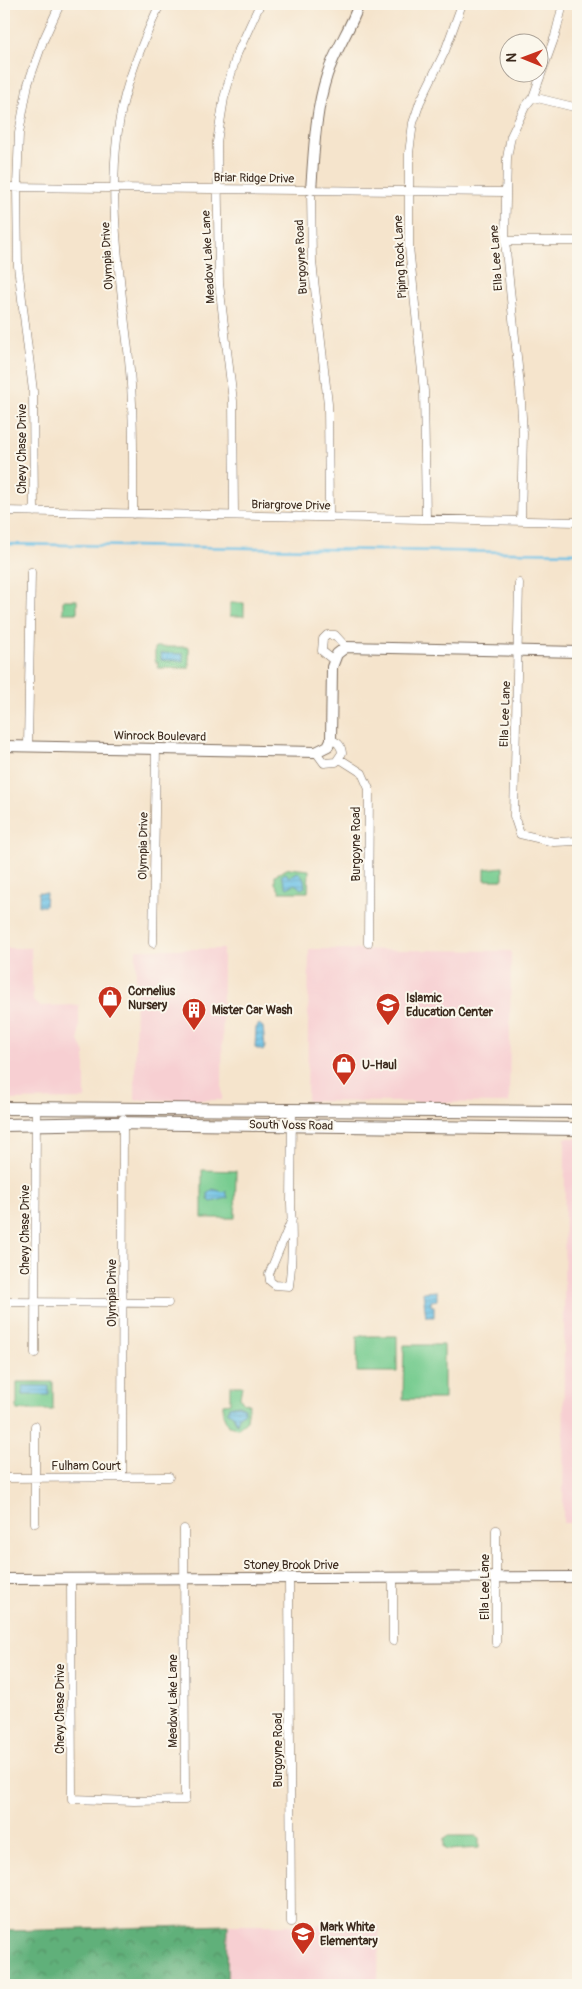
<svg xmlns="http://www.w3.org/2000/svg" width="582" height="1989" viewBox="0 0 582 1989" font-family="Pangolin,sans-serif">
<style>
.built{fill:#f7cfd2}
.forest{fill:url(#forest-crowns);stroke:#4e6d4c}
.pitch{fill:#77cc90;stroke:#597b57}
.water{fill:url(#water-rules);stroke:#527682}
.lines{fill:none;stroke-linecap:round;stroke-linejoin:round}
.stream{stroke:#6ac1e7;stroke-width:2.5}
.minor-casing{stroke:#7c6b5b;stroke-width:9}
.tertiary-casing{stroke:#7c6b5b;stroke-width:12}
.primary-casing{stroke:#7c6b5b;stroke-width:14}
.minor{stroke:#fff;stroke-width:8}
.tertiary{stroke:#fff;stroke-width:10}
.primary{stroke:#fff;stroke-width:12}
.labels{text-anchor:middle;stroke-width:4;stroke-linejoin:round;paint-order:stroke}
.street-label{font-size:12px;fill:#3b2a1e;stroke:#fbf7ec}
.poi-label{font-size:12px;font-weight:bold;fill:#3b2a1e;stroke:#fbf7ec;text-anchor:start}
</style>
<defs>
<pattern id="forest-crowns" width="20" height="18" patternUnits="userSpaceOnUse" patternTransform="scale(1.25)"><rect width="20" height="18" fill="#61b07a"/><path d="M2 6a3 3 0 1 1 6 0M12 15a3 3 0 1 1 6 0" fill="none" stroke="#518f63"/></pattern>
<pattern id="water-rules" width="6" height="5" patternUnits="userSpaceOnUse" patternTransform="scale(1.25)"><rect width="6" height="5" fill="#6ac1e7"/><path d="M0 2.5h6" fill="none" stroke="#589dbb"/></pattern>
</defs>
<rect width="100%" height="100%" fill="#fbf7ec"/>
<filter id="ink" filterUnits="userSpaceOnUse"><feTurbulence type="fractalNoise" baseFrequency=".02" numOctaves="2"/><feDisplacementMap in="SourceGraphic" scale="10" xChannelSelector="R" yChannelSelector="G"/><feConvolveMatrix kernelMatrix="1 2 1 2 8 2 1 2 1" color-interpolation-filters="sRGB"/></filter>
<filter id="wash" filterUnits="userSpaceOnUse"><feTurbulence type="fractalNoise" baseFrequency=".0096" numOctaves="4" result="noise"/><feDisplacementMap in="SourceGraphic" scale="20" xChannelSelector="R" yChannelSelector="G"/><feGaussianBlur stdDeviation="1.12" result="paint"/><feColorMatrix in="noise" values="0 0 0 0 0 0 0 0 0 0 0 0 0 0 0 0 0 1.4 0 .05"/><feComposite in="paint" operator="in"/></filter>
<g filter="url(#wash)">
<rect width="100%" height="100%" fill="#f5e4cc"/>
<!-- built -->
<path class="built" d="M4,948H31L33,1001L40,1006L79,1005V1040L85,1054V1099L4,1100Z
M136,949H223L222,1100H135Z
M309,949L511,951L509,1103L307,1101Z
M565,1138H578V1523H563Z
M228,1925H379L378,1985H227Z"/>
<!-- forest -->
<path class="forest" d="M228,1925L227,1985H4V1931Z"/>
<!-- pitch -->
<path class="pitch" d="M63,600H77V613H63Z
M230,603H244V616H230Z
M155,647H189V668H158V662H155Z
M503,867V880H485V869Z
M289,868L309,870L308,892H280L275,883V875Z
M202,1170L236,1171L235,1218H202Z
M357,1336H397V1372H357Z
M404,1345H444V1399H403Z
M17,1382H53V1410H17Z
M230,1386H242L240,1397L243,1402L249,1404L247,1420L238,1428L228,1426L223,1414V1404L230,1403Z
M447,1836H476L479,1838V1848L447,1850L444,1847V1838H446Z"/>
<!-- water -->
<path class="water" d="M161,653L183,654V661L161,660Z
M298,872L304,879L305,887L301,889L295,884L287,888L281,876L286,873L289,877Z
M38,892L46,893L45,906H38Z
M259,1024L263,1027L265,1047L263,1051L255,1048L256,1028Z
M213,1189L223,1192L226,1191L228,1198L211,1202L208,1199V1193Z
M437,1291V1300L431,1301V1306H434V1317H426L423,1292Z
M23,1386H49V1395H23Z
M238,1405L243,1407L245,1412L239,1416L237,1424L233,1415L227,1411L229,1407Z"/>
<g class="lines">
<!-- stream -->
<path class="stream" d="M4,544L578,553"/>
</g>
</g>
<g filter="url(#ink)">
<g class="lines">
<defs>
<path id="minor" d="M533,97L578,108
M4,187L505,192
M311,190L312,262L328,404L329,517
M505,241H578
M4,511L578,522
M34,512L33,391L18,266L17,187L19,133L28,84L43,41L60,4
M133,514C133,462 134,410 129,359C120,275 103,178 125,95C134,63 146,34 160,4
M234,515L233,401L219,283L217,142L224,98L237,54L260,4
M426,519L424,391L409,247V153L413,123L420,102L445,51L462,4
M521,520L523,433L520,386L505,241L507,158L511,136L525,107L533,97L555,36L563,4
M519,583L514,816L520,834L554,842L578,841
M333,660L322,651L323,639L327,635H335L346,647
M28,746L31,572
M316,752L324,763L336,762L342,753C341,745 338,742 331,740
M340,759L362,773L369,789L368,943
M153,943L156,748
M292,1110L291,1203C292,1233 293,1257 289,1286L275,1285L270,1281L269,1274L292,1219
M4,1302L168,1303
M35,1353L36,1108
M35,1426V1523
M122,1477L123,1119
M4,1478L169,1477
M71,1578L72,1799L134,1801L185,1800L184,1529
M289,1578L291,1922
M393,1641V1578
M496,1643V1530"/>
<path id="tertiary" d="M311,190C314,151 315,112 327,75C335,50 351,28 359,4
M4,746L316,752L328,746L331,740L332,667L337,654L346,647L578,652
M4,1579L578,1577"/>
<path id="primary" d="M4,1108L578,1112
M4,1125L111,1123L578,1129"/>
</defs>
<!-- minor casing -->
<use href="#minor" class="minor-casing"/>
<!-- tertiary casing -->
<use href="#tertiary" class="tertiary-casing"/>
<!-- primary casing -->
<use href="#primary" class="primary-casing"/>
<!-- minor -->
<use href="#minor" class="minor"/>
<!-- tertiary -->
<use href="#tertiary" class="tertiary"/>
<!-- primary -->
<use href="#primary" class="primary"/>
</g>
</g>
<!-- icons -->
<defs>
<symbol id="shop-pin" viewBox="-11 -11 22 30"><path d="M0 17L-7.5 6A9.5 9.5 0 1 1 7.5 6Z" fill="#c8321e" stroke="#fbf7ec"/><path d="M-5-2.5h2.3a2.7 3.5 0 0 1 5.4 0H5L5.5 6h-11ZM-1.5-2.5h3a1.5 2.3 0 0 0-3 0Z" fill="#fff"/></symbol>
<symbol id="school-pin" viewBox="-11 -11 22 30"><path d="M0 17L-7.5 6A9.5 9.5 0 1 1 7.5 6Z" fill="#c8321e" stroke="#fbf7ec"/><path d="M0-5L7-2L0 1L-7-2ZM-4 1L0 2.5L4 1V4Q0 6-4 4Z" fill="#fff"/></symbol>
<symbol id="building-pin" viewBox="-11 -11 22 30"><path d="M0 17L-7.5 6A9.5 9.5 0 1 1 7.5 6Z" fill="#c8321e" stroke="#fbf7ec"/><path d="M-4-6H4V6H1V3H-1V6H-4ZM-2.5-4.3h1.7v1.8h-1.7ZM.8-4.3h1.7v1.8H.8ZM-2.5-1h1.7V.8h-1.7ZM.8-1h1.7V.8H.8Z" fill="#fff"/></symbol>
</defs>
<g fill-rule="evenodd">
<use href="#shop-pin" x="96" y="984" width="28" height="38"/>
<use href="#school-pin" x="374" y="991" width="28" height="38"/>
<use href="#building-pin" x="180" y="996" width="28" height="38"/>
<use href="#shop-pin" x="330" y="1051" width="28" height="38"/>
<use href="#school-pin" x="289" y="1920" width="28" height="38"/>
</g>
<g class="labels">
<!-- street labels -->
<g class="street-label">
<text transform="translate(254 178) rotate(1)" y="4">Briar Ridge Drive</text>
<text transform="translate(107 256) rotate(-93)" y="4">Olympia Drive</text>
<text transform="translate(208 257) rotate(-93)" y="4">Meadow Lake Lane</text>
<text transform="translate(301 257) rotate(-93)" y="4">Burgoyne Road</text>
<text transform="translate(400 257) rotate(-93)" y="4">Piping Rock Lane</text>
<text transform="translate(496 258) rotate(-94)" y="4">Ella Lee Lane</text>
<text transform="translate(22 449) rotate(-90)" y="4">Chevy Chase Drive</text>
<text transform="translate(291 505) rotate(1)" y="4">Briargrove Drive</text>
<text transform="translate(505 714) rotate(-88)" y="4">Ella Lee Lane</text>
<text transform="translate(160 736) rotate(1)" y="4">Winrock Boulevard</text>
<text transform="translate(356 844) rotate(-90)" y="4">Burgoyne Road</text>
<text transform="translate(143 846) rotate(-89)" y="4">Olympia Drive</text>
<text transform="translate(291 1125) rotate(1)" y="4">South Voss Road</text>
<text transform="translate(25 1230) rotate(-90)" y="4">Chevy Chase Drive</text>
<text transform="translate(112 1293) rotate(-90)" y="4">Olympia Drive</text>
<text x="86" y="1470">Fulham Court</text>
<text x="291" y="1569">Stoney Brook Drive</text>
<text transform="translate(485 1587) rotate(-90)" y="4">Ella Lee Lane</text>
<text transform="translate(173 1701) rotate(-90)" y="4">Meadow Lake Lane</text>
<text transform="translate(60 1709) rotate(-90)" y="4">Chevy Chase Drive</text>
<text transform="translate(278 1750) rotate(-90)" y="4">Burgoyne Road</text>
</g>
<!-- poi labels -->
<g class="poi-label">
<text x="128" y="995">Cornelius<tspan x="128" dy="14">Nursery</tspan></text>
<text x="406" y="1002">Islamic<tspan x="406" dy="14">Education Center</tspan></text>
<text x="212" y="1014">Mister Car Wash</text>
<text x="362" y="1069">U-Haul</text>
<text x="320" y="1931">Mark White<tspan x="320" dy="14">Elementary</tspan></text>
</g>
</g>
<!-- margin -->
<rect width="582" height="1989" fill="none" stroke="#fbf7ec" stroke-width="20"/>
<!-- north arrow -->
<g transform="translate(524 58) rotate(271)"><circle r="24" fill="#fbf7ec" stroke="#aea59a"/>
<path d="M0-4L9 19L0 12L-9 19Z" fill="#c8321e"/>
<text y="-8" font-size="14" font-weight="bold" text-anchor="middle" fill="#3b2a1e">N</text>
</g>
</svg>
